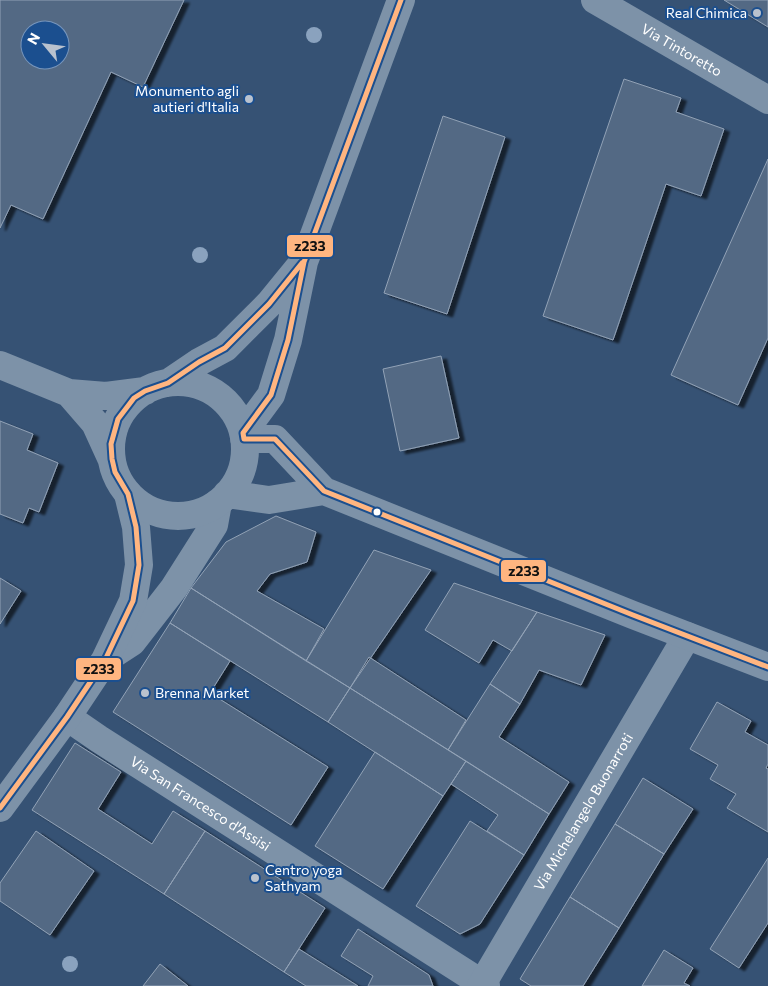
<svg xmlns="http://www.w3.org/2000/svg" width="768" height="986" viewBox="0 0 768 986" font-family="Commissioner,sans-serif">
<style>
.building{fill:#526984;stroke:#92a2b6;fill-rule:evenodd;filter:url(#shadow)}
.lines{fill:none;stroke-linecap:round;stroke-linejoin:round}
.minor{stroke:#7d92a8;stroke-width:28}
.tertiary{stroke:#7d92a8;stroke-width:28}
.bus-1-casing{stroke:#1b4f8f;stroke-width:9}
.bus-1{stroke:#ffb580;stroke-width:5}
.tree{fill:#8aa2be}
.poi-dot{fill:#b9c2ce;stroke:#1b4f8f;stroke-width:2}
.bus-dot{fill:#fff;stroke:#1b4f8f;stroke-width:2}
.labels{text-anchor:middle;stroke-width:4;stroke-linejoin:round;paint-order:stroke}
.poi-label{font-size:14px;fill:#fff;stroke:#1b4f8f;text-anchor:end}
.street-label{font-size:14px;fill:#fff;stroke:#1b4f8f}
.line-badge{stroke:#1b4f8f;stroke-width:2}
.pale-badge-label{font-size:14px;text-anchor:middle;font-weight:bold;fill:#111}
</style>
<defs>
<filter id="shadow"><feDropShadow dx="5.5" dy="3" stdDeviation="1" flood-color="#0009"/></filter>
</defs>
<rect width="100%" height="100%" fill="#365274"/>
<!-- building -->
<path class="building" d="M0,0H184L143,87L111,72L43,219L11,205L0,228ZM30,30H60V60H30Z
M724,0H768V27Z
M624,79L681,98L676,112L724,129L701,196L666,184L613,340L543,316Z
M443,116L505,137L447,314L384,293Z
M768,159V338L738,405L671,375Z
M441,356L459,438L400,451L383,369Z
M0,421L33,434L27,450L58,463L39,512L29,508L23,523L0,514Z
M276,516L316,532L307,562L270,574L257,591L324,629L306,661L191,588L226,542Z
M374,550L431,570L350,688L306,661Z
M0,578L21,591L0,624Z
M454,583L537,612L512,651L493,640L479,663L425,630Z
M191,588L350,688L328,722L170,623Z
M537,612L605,635L581,685L539,670L520,704L490,684Z
M170,623L230,661L210,693L328,767L291,825L113,712Z
M369,657L466,720L448,750L350,688Z
M490,684L520,704L499,737L569,782L549,814L448,750Z
M350,688L466,761L443,796L328,722Z
M717,702L751,721L745,732L768,745V764L766,768L768,769V832L727,808L736,794L710,779L718,765L690,749Z
M75,743L121,772L98,809L152,844L173,811L205,831L164,894L32,810Z
M375,752L443,796L383,889L315,846Z
M466,761L549,814L524,855L487,831L498,815L451,784Z
M643,778L693,809L664,854L615,824Z
M470,821L524,855L480,924L460,934L416,906Z
M615,824L664,854L619,928L570,897Z
M36,831L94,871L50,935L0,901V883Z
M205,831L325,908L284,972L164,894Z
M768,858V923L739,968L710,949Z
M570,897L619,928L583,986H531L520,979Z
M358,929L429,975L433,986H368L373,976L341,956Z
M299,949L358,986H306L284,972Z
M664,950L693,968L684,983L690,986H642Z
M160,964L188,986H143Z"/>
<g class="lines">
<!-- minor -->
<g class="minor">
<path id="s1" d="M595,0L768,100"/>
<path d="M112,655L132,642L174,588L214,525L218,503"/>
<path id="s2" d="M67,717L99,739L486,986"/>
<path d="M0,808L67,717L105,660L133,601L139,565L136,527L128,494"/>
<path id="s3" d="M481,986L687,636"/>
</g>
<!-- tertiary -->
<path class="tertiary" d="M0,365L69,393L106,396L145,391
M111 449a67 67 0 1 1 134 0a67 67 0 1 1-134 0Z
M168,383L199,362L225,348L269,304L300,266
M69,393L95,423L111,458
M243,433L271,395L288,340L304,262L401,0
M244,439H275L324,491L633,615L768,667
M227,494L269,500L324,491"/>
<defs>
<path id="bus-1" d="M401,0L304,262L288,340L271,395L243,433L244,439H275L324,491L633,615L768,667
M0,808L67,717L105,660L133,601L139,565L136,527L128,494L115,472L112,459L111,444L118,419L134,398L145,391L168,383L199,362L225,348L269,304L302,263"/>
</defs>
<!-- bus-1 casing -->
<use href="#bus-1" class="bus-1-casing"/>
<!-- bus-1 -->
<use href="#bus-1" class="bus-1"/>
</g>
<!-- trees -->
<g class="tree">
<circle cx="314" cy="35" r="8"/>
<circle cx="200" cy="255" r="8"/>
<circle cx="70" cy="964" r="8"/>
</g>
<!-- markers -->
<g class="poi-dot">
<circle cx="757" cy="13" r="5"/>
<circle cx="249" cy="99" r="5"/>
<circle cx="145" cy="693" r="5"/>
<circle cx="255" cy="878" r="5"/>
</g>
<circle class="bus-dot" cx="377" cy="512" r="4.5"/>
<g class="labels">
<!-- poi labels -->
<g class="poi-label">
<text x="747" y="18">Real Chimica</text>
<text x="239" y="96">Monumento agli<tspan x="239" dy="16">autieri d'Italia</tspan></text>
<text x="155" y="698" text-anchor="start">Brenna Market</text>
<text x="265" y="875" text-anchor="start">Centro yoga<tspan x="265" dy="16">Sathyam</tspan></text>
</g>
<!-- street labels -->
<g class="street-label">
<text dy="5" stroke="none"><textPath href="#s1" startOffset="100">Via Tintoretto</textPath></text>
<text dy="5" stroke="none"><textPath href="#s2" startOffset="159">Via San Francesco d'Assisi</textPath></text>
<text dy="5" stroke="none"><textPath href="#s3" startOffset="202">Via Michelangelo Buonarroti</textPath></text>
</g>
</g>
<g class="line-badge">
<rect x="286" y="234" width="48" height="24" rx="5" fill="#ffb580"/>
<rect x="500" y="559" width="47" height="24" rx="5" fill="#ffb580"/>
<rect x="75" y="657" width="47" height="24" rx="5" fill="#ffb580"/>
</g>
<g class="pale-badge-label">
<text x="310" y="251">z233</text>
<text x="524" y="576">z233</text>
<text x="99" y="674">z233</text>
</g>
<!-- north arrow -->
<g transform="translate(45 45) rotate(299)"><circle r="24" fill="#1b4f8f" stroke="#7695bc"/>
<path d="M0-4L9 19L0 12L-9 19Z" fill="#b9c2ce"/>
<text y="-8" font-size="14" font-weight="bold" text-anchor="middle" fill="#ffffff">N</text>
</g>
</svg>
